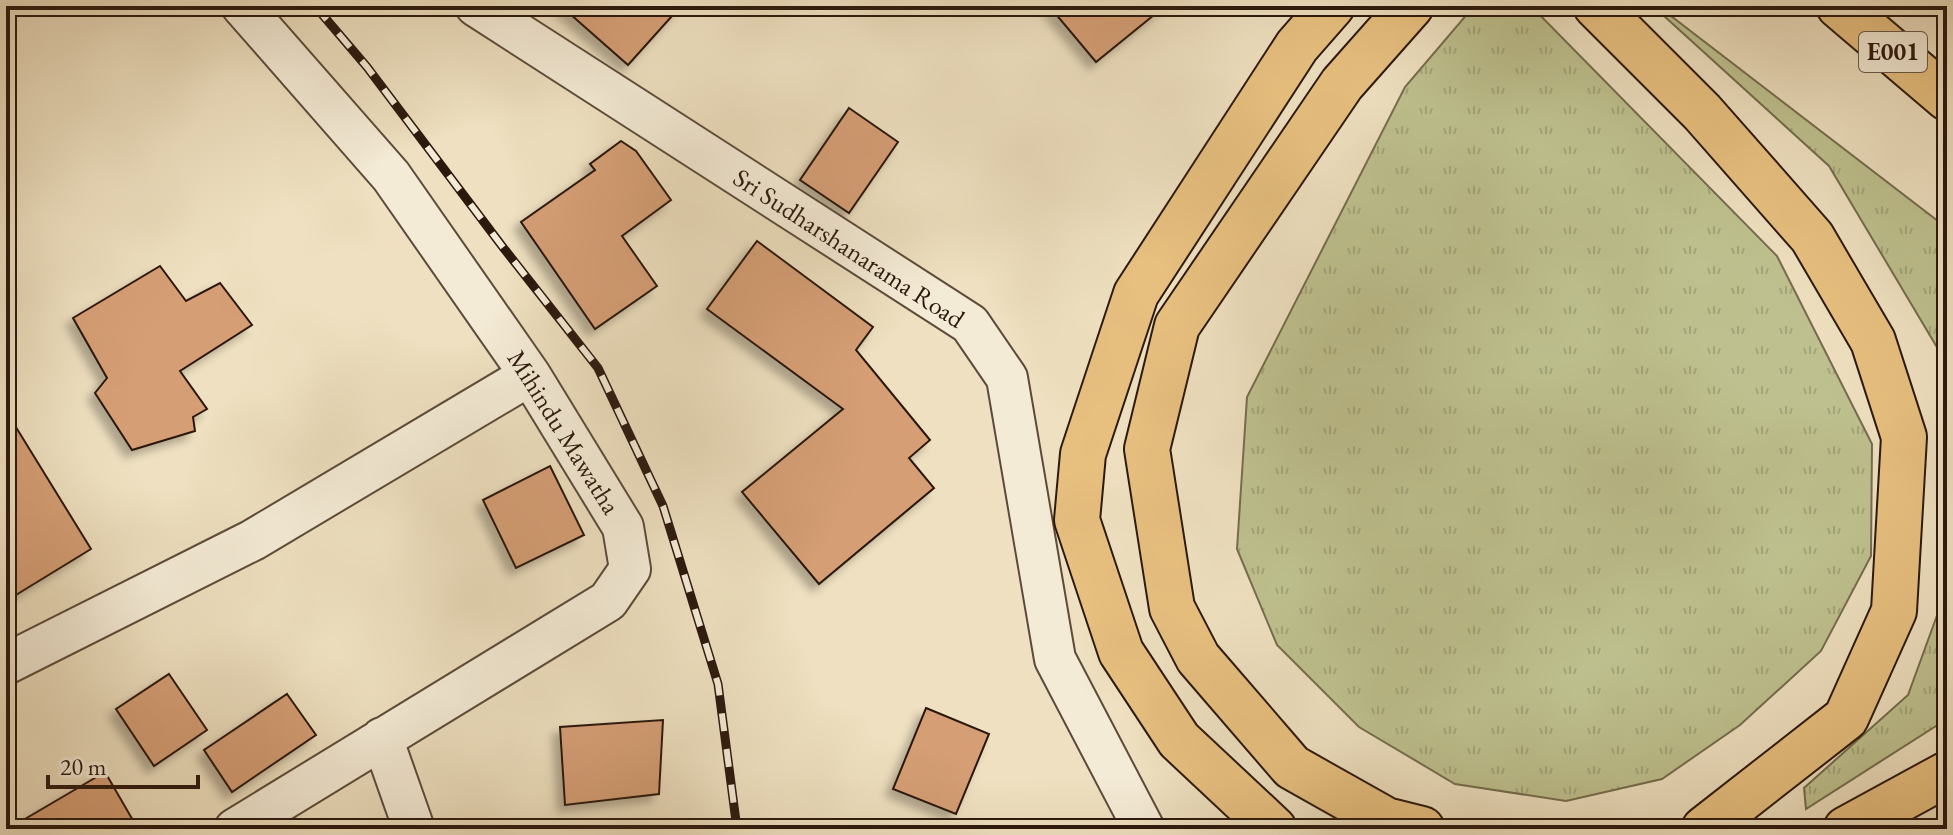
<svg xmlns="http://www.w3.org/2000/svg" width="1953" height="835" viewBox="0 0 1953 835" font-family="'EB Garamond',serif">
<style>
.grass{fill:url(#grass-tufts);stroke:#756d4e;stroke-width:2}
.building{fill:#d59e74;stroke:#2c190e;stroke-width:2;filter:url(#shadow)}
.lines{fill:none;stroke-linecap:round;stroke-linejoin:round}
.minor-casing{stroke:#5c4b3a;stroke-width:44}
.motorway-casing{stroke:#2c190e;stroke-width:48}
.minor{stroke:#f4ebd6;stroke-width:40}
.motorway{stroke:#e7c080;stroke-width:44}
.rail-casing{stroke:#2c190e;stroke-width:9}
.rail{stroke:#f4ebd6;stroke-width:6;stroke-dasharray:18;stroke-linecap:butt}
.labels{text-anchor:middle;stroke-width:6;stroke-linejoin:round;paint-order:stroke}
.shield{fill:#f4ebd6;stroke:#68584a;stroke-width:2}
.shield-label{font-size:24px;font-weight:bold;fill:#2c190e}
.street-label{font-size:26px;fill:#2c190e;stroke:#f4ebd6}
</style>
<defs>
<pattern id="grass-tufts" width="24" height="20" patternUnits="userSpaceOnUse" patternTransform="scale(2)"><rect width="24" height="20" fill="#bec18f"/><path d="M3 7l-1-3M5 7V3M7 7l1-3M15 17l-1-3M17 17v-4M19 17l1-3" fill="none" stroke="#a3a57a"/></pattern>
<filter id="shadow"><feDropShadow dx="-7" dy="7" stdDeviation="4" flood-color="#0004"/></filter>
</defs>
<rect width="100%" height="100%" fill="#eee0c0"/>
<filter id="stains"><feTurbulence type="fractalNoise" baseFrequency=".0025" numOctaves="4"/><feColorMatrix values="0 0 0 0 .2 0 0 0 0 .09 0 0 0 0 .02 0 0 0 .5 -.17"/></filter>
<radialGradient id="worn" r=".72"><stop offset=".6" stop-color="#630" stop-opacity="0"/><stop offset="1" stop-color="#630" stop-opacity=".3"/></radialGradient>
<!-- grass -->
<path class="grass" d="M1474,6H1531L1777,256L1872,444L1871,556L1821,651L1740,725L1662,779L1566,801L1455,784L1359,727L1277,645L1237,549L1247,397L1405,87Z
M1653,6H1658L1947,228V364L1829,166Z
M1947,588V719L1806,809L1804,788L1908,695Z"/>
<!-- building -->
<path class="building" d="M561,6H681L628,65Z
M1049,6H1165L1096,62Z
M849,108L898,142L849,213L800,180Z
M621,141L636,151L671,200L622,236L657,286L595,329L521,222L595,170L590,164Z
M757,241L873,327L856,350L930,440L909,458L934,488L819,584L742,492L843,409L707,309Z
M160,266L186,301L220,283L252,325L180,371L207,409L193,417L195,431L132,450L95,393L107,378L73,318Z
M6,411L91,549L6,601Z
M550,466L584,535L516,568L483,500Z
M169,674L207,730L154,766L116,709Z
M287,694L316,735L232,792L204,750Z
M926,708L989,734L956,814L893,789Z
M663,720L659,794L565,805L560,727Z
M105,772L138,829H8Z"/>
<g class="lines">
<defs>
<path id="minor" d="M476,6L970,324L1007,378L1055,659L1144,829
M6,664L253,540L530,375
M382,738L414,829
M235,829L608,601L630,569L623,527L530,375L391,176L242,6"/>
<path id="motorway" d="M1411,6L1342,84L1177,326L1147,449L1172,608L1198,658L1292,767L1386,820L1422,829
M1596,6L1702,112L1812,237L1873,341L1904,437L1894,611L1846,718L1704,829
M1839,6L1947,98
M1274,829L1179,740L1121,652L1077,520L1083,454L1136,294L1297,46L1332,6
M1846,829L1947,774"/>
</defs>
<!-- minor casing -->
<use href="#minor" class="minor-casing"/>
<!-- motorway casing -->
<use href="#motorway" class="motorway-casing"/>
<!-- minor -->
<use href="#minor" class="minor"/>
<!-- motorway -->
<use href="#motorway" class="motorway"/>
<defs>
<path id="rail" d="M315,6L367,67L502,246L598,368L663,506L718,684L737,829"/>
</defs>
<!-- rail casing -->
<use href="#rail" class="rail-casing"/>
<!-- rail -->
<use href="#rail" class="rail"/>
</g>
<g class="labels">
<!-- shield labels -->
<rect class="shield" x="1859" y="32" width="68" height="40" rx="6"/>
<g class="shield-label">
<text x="1893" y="60">E001</text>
</g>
<!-- street labels -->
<g class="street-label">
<text transform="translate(849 248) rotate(33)" y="9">Sri Sudharshanarama Road</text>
<text transform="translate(564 432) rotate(58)" y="9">Mihindu Mawatha</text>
</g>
</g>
<!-- margin -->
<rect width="1953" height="835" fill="none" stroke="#eee0c0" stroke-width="32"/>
<rect x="8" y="8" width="1937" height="819" fill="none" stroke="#2c190e" stroke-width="4"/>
<rect x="16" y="16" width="1921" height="803" fill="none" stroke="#2c190e" stroke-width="2"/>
<!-- scale -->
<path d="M48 775v12h150v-12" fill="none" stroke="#2c190e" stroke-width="4"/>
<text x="60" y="775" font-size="24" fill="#2c190e" stroke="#f4ebd6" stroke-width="6" paint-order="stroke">20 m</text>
<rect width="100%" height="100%" filter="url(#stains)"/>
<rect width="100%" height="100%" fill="url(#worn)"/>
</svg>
